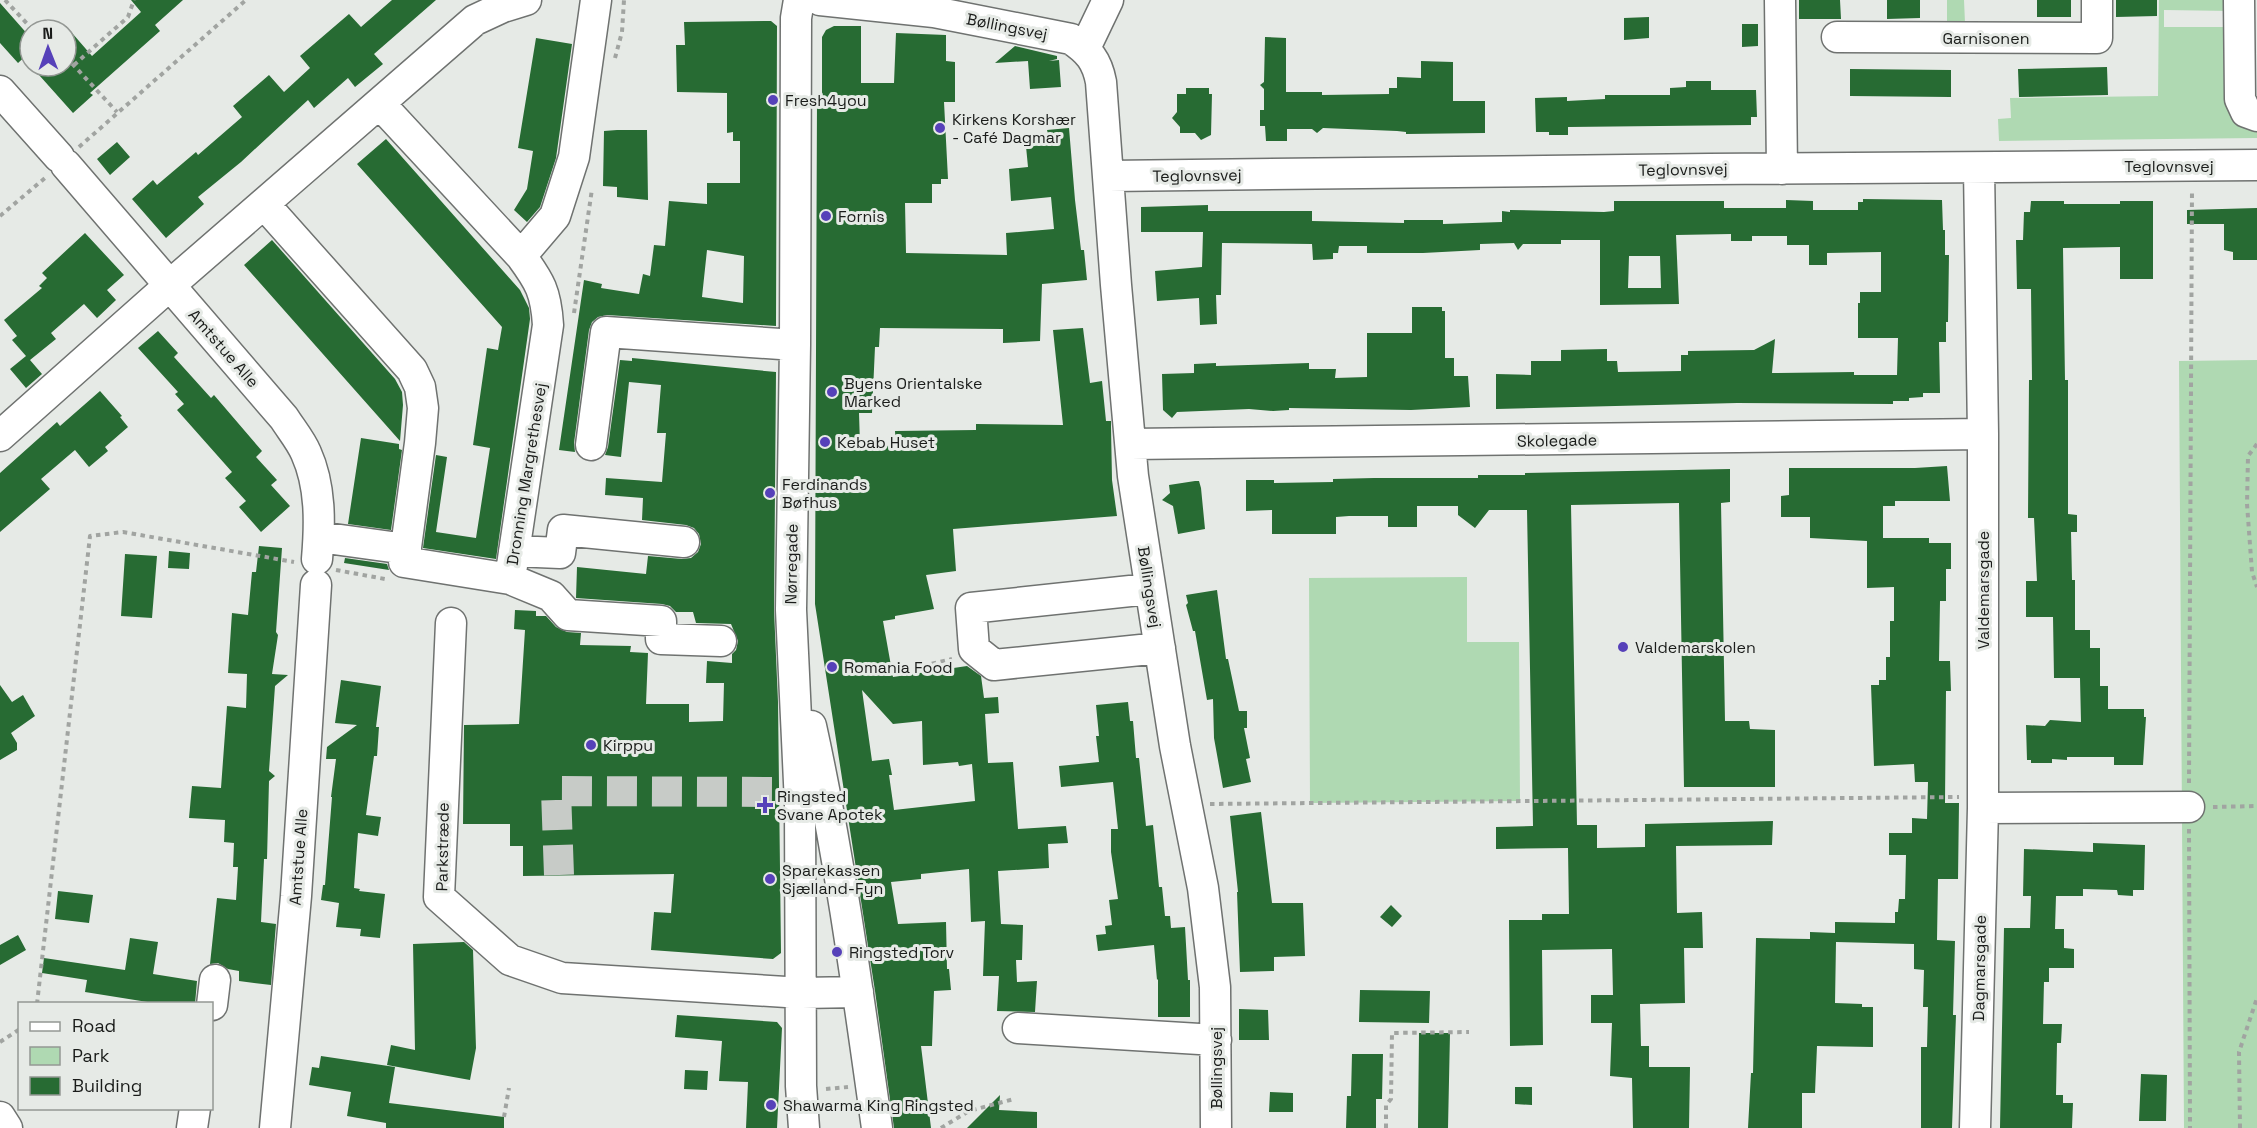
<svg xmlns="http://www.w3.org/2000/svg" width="2257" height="1128" viewBox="0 0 2257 1128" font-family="'Space Grotesk',sans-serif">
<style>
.green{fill:#afd9b2}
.building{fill:#276b33;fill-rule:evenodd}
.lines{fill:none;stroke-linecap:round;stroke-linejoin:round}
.minor-tunnel{stroke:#c7cbc7;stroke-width:30;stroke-dasharray:30 15;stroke-linecap:butt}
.minor-casing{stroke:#6f7270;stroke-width:33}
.path{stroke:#a1a4a1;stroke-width:4;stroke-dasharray:4.5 4.5;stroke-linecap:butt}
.minor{stroke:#fff;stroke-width:30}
.poi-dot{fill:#5641b9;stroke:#e6eae6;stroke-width:2}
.labels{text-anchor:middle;stroke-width:6;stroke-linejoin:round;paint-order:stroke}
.street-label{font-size:16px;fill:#1a1c1a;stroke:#e6eae6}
.poi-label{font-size:16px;fill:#1a1c1a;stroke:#e6eae6;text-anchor:start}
</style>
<rect width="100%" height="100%" fill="#e6eae6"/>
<!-- green -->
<path class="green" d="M1947,0H1964L1965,23H1947Z
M2159,0H2231V11L2164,10V27H2227L2257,123V138L1999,141L1998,119L2011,118L2010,98L2158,96Z
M2257,360V1128H2184L2179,361Z
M1467,577V642H1519L1520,801L1310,803L1309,578Z"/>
<!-- building -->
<path class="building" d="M131,0H183L155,25L160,31L90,93L93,95L73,113L31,66H66V26L92,56L141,12Z
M392,0H436L374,54L383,64L355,87L348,78L314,108L308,100L241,162L198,197L204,204L166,238L132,199L153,180L157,185L196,152L198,155L242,117L233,106L269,75L284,92L310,68L300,56L349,14L361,27Z
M1799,0H1840L1841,19H1799Z
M1887,0H1920V18L1887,19Z
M2037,0H2071V17H2037Z
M2116,0H2157V16L2116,17Z
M0,3L30,37V52L18,63L0,43Z
M1649,17V38L1624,40V18Z
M771,21L777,26L776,326L607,315L598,317L592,322L589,330L574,443L575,452L559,450L584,280L602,284L601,288L639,294L643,274L650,276L654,245L665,246L669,201L707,204V183H740V141H733V132L727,133V93L677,92L676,45H685L684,22ZM707,250L744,256L743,303L702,297Z
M1742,24H1758V46L1742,47Z
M834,26H861V83H894L896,33L946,35V61L955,62V102H944L948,179H941V184H932V203H905L906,253L1007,255L1006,233L1054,229L1051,197L1011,201L1009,169L1028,167L1025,136L1048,134L1047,130L1069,128L1075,200L1081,250H1084L1087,280L1042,284L1040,341L1003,343V329L880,328L879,347H875L872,413H859L860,445L896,446L895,431L976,430V424L1063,425L1053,330L1083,328L1090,383L1102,381L1106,421H1111V427L1112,480L1117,516L953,529L956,571L926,575L934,609L895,616V619L883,621L893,677L967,666L981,676L984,698L998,697L999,713L985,714L988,763L1013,762L1018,829L1066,826L1068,843L1048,844L1049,868L998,871L1001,924L1023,925L1022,960H1016L1017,982L1037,981L1035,1012L997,1011L999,976H983L985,921L971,922L969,869L921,874V879L891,882L898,924L946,922L947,969H949L951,990L934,991L932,1046H921L931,1128H894L875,991L815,604L817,100H822V37L826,30ZM862,690L893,724L922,721L923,765L958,762L959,766L972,764L975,801L894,810L889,775H892L889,759L872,761Z
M1265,37L1286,38V92H1322V95L1389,94V88H1397V77L1421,78V61L1453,62V101H1485V133L1406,134V132L1397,131L1323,128L1317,133L1312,129H1287V141H1266L1265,126H1260V110H1264V89L1260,85L1264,82Z
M536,38L572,44L556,158L540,207L527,222L514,210L527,189L533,151L518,148Z
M1015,46L1057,56V59L1049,61L1059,60L1061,87L1030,89L1028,61L995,63Z
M2107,67L2108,95L2019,97L2018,69Z
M1850,69L1951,70V97L1850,96Z
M1686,81H1711V90H1756L1757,117H1751V125L1568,127V135H1549V132H1536L1535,98L1567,97V101L1605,99V95H1670V88L1686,87Z
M1186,88H1209V94H1212L1211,135L1201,140L1195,133H1180V127L1172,118L1177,112V94H1186Z
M617,130H647L648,200L617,197V187L603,186L604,131Z
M386,139L520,290L529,308L530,319L496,559L423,548L436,455L447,457L436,532L476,538L490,448L473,445L487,348L498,350L502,327L357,164Z
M117,142L130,157L110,175L97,159Z
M1863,199L1942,200L1943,230H1945V255H1949L1948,322H1946V342H1939L1940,393H1923V397L1909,398V401H1893V404L1737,403L1496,409V374L1531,375V361H1561V350L1607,349V361H1617L1618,372L1681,371V355H1688V351L1754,350L1775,339L1772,373L1854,372V375H1897L1898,338H1858V303H1860V292H1881V252L1827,253V265H1809V245H1787V236H1752V241H1731V234L1676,235L1679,304L1600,305V240H1561V244H1523L1518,250L1514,243L1480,244V250L1423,253H1367V246H1339L1338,253H1333V259L1313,260L1312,244L1222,243L1221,295H1216L1217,324L1200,325L1199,298L1157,301L1155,271L1202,267L1203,232H1141V207L1208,205V211H1312V221L1404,223V220H1443V224L1502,222V211L1510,212V210L1604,212L1614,211V201H1724V208H1786V200L1813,201V210H1858V202H1863ZM1629,256H1660L1661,288H1628Z
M2031,201H2064V204H2120V201H2153V279H2120V247L2063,248L2065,380H2068V514L2077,515V532H2071L2072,580H2075V630H2090V648H2100V686H2108V709H2144V717H2146L2143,765H2114V757H2067V760L2052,759V763H2031V760H2027L2026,725L2045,726L2050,720L2081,722L2080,678H2054L2053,617H2026V581H2037L2034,518H2028L2029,380H2032L2031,289H2017L2016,240H2023L2024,212H2030Z
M2257,208V260H2233V252L2224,250V224H2187V210Z
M85,233L124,275L107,290L116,300L97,318L84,304L51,333L56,339L30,360L42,374L26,388L10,369L26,356L12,340L17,336L4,320L42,288L39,286L47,278L42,273Z
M272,240L395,379L402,392L403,405L400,441L244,265Z
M1412,307H1442V311H1445V358H1454V376H1468L1470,407L1411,410L1289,408V410L1273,411L1249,409L1177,412L1172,418L1163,410L1162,374L1194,373V364L1216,363V366L1309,363V369H1336L1335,378L1367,377V333H1412Z
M158,331L178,353L174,357L211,398L214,395L262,451L256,457L277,480L271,485L290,506L261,532L239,507L246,501L225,478L232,472L177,410L184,404L175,394L178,392L138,348Z
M632,358L776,372L774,610L778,702L781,953L773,959L651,950L654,912L671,913L674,874L523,876V846H510V824H463L464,725L519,724L525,630L514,629L515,610L536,611V616H546L556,627L567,632L581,633L580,645L631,646L630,652L648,653L646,704H689V722L723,721L724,683H706L707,661L732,663V654L736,650L738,641L731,624L696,623L693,612H676L670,606L662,604L576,598L577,567L646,574L648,556L682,559L691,558L698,552L701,544L699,534L694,528L686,525L642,520L643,498L605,495L606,478L662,482L666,433H657L661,385L629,382L621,457L605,455L608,447L620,360L632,361Z
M100,391L122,416L120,417L128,427L105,447L108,451L89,467L75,450L41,479L50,489L0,532V473L57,422L60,426Z
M361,438L399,444V449L402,450L391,530L348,524Z
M1947,466L1950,501H1895V506H1883V538H1929V543H1951V569H1946V601H1940L1939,661H1950L1951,691H1946L1945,803H1959L1958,879H1938L1937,940L1955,941L1953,1015H1956L1952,1128H1921V1047H1927L1928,1007H1923L1924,970L1914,969V944L1836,942L1835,1003L1862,1004V1007H1873V1047L1817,1046L1815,1093H1802V1128H1748L1751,1073H1753L1756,938L1810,939V932L1835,933V922L1895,923V912H1898L1899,899H1905L1906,855H1889V833H1912V818L1927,819L1928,782H1915L1914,764L1874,766L1871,685H1879V680H1886V657H1890V621H1894V587L1867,588V541L1810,538V517H1781V496L1789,495V468H1915Z
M1730,469V502L1721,503L1725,721H1749L1750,729L1775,730V787H1684L1679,503L1571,505L1577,825H1597V848L1645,847V824L1773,821L1772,845L1676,846L1677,913L1702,912L1703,948H1684L1685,1003L1640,1004L1641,1046H1649V1067H1690L1689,1128H1633L1632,1078L1610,1076L1612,1023H1591V995H1613L1612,949L1542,950L1543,1045L1510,1046L1509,920H1542V914H1569L1568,848L1496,849V827L1533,826L1527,510H1489L1475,528L1458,515V506H1417V527H1388V516H1349L1336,517V534H1272V510L1246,511V480H1274V483L1333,482V479L1374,478H1478V475H1525V473Z
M1195,481H1199L1201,488L1205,529L1178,534L1173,506L1162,500L1170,493L1169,485Z
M259,546L282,548L276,632L278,635L272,674L288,675L275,686L269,771L275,776L269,781L267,859H264L261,922L276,924L271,985L239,981V971L228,969L218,963L210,964L217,898L236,900L238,867H233L234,843L224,842L225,820L189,818L192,786L221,788L227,706L246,708L247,674L228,673L232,613L248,615L252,572H256Z
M169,551L190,553L189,569L168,568Z
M125,554L157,556L152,618L121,616Z
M345,558L387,564L389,570L344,563Z
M1217,590L1226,659H1228L1239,711H1247V728H1244L1250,758L1246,759L1251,782L1223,788L1214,738L1213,699L1207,700L1195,631H1193L1186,605L1188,603L1186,595Z
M341,680L381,686L376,727H379L377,756H374L366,815L381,817L378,836L358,833L354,888L360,889L359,891L385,894L380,938L360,936L361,929L336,927L339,903L321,900L323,885H325L332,797H331L336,759H326L327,747L357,725L335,723Z
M0,685L12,702L23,695L35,716L11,733L17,743V750L0,760Z
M1128,702L1130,721H1133L1136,758H1139L1146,826L1153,825L1159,887H1162L1165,916H1170L1171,928L1185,927L1188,980H1190V1017H1158V979L1157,980L1154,945L1098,951L1096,935L1106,934L1105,926L1112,925L1109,900L1118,899L1111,852V829H1118L1113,782L1061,787L1059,766L1099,762L1096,736H1099L1096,705Z
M1261,812L1272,903H1303L1305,956L1274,957V971L1240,972L1237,892H1238L1230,816Z
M2093,843L2145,845L2144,890H2133V896L2118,895L2117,890L2083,889V896H2056L2055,929H2064V948L2074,949V968H2049V982H2044L2043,1024H2062L2061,1043H2057L2056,1095H2063V1103H2073L2072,1128H2000L2004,928H2030L2031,896H2023L2024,849L2093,852Z
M58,891L93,895L89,923L55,919Z
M1391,905L1402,916L1392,927L1380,917Z
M18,935L26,950L0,965V945Z
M130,938L158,942L153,974L197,981L195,1004H160L85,992L87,980L42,973L44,958L125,970Z
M464,942L473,950L476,1048L470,1080L387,1065L391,1045L415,1050L413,944Z
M1360,990L1430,991L1429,1023L1359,1022Z
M1239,1009L1268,1010L1269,1040H1239Z
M677,1015L777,1022L782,1028L777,1128H746L748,1082L719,1081L722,1041L675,1037Z
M1419,1033H1450L1448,1128H1418Z
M1352,1054H1383L1382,1099H1376V1128H1346L1347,1096H1351Z
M321,1056L395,1067L389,1103L504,1117V1128H386V1123L347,1116L351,1092L309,1085L312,1067L319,1068Z
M685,1070L708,1071L707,1090L684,1089Z
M2141,1074L2167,1075L2166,1121H2139Z
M1515,1087H1532V1105L1515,1104Z
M1270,1092L1293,1093V1112H1269Z
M1000,1095L999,1110L1037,1112V1128H967Z"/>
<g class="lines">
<!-- minor-tunnel -->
<path class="minor-tunnel" d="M559,875L556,791L779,792"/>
<defs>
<path id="minor" d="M799,0L796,18L795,345L791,610L800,804L801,1086L804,1128
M820,0L934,12L1071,39C1089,51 1097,61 1101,82L1116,285L1133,476L1175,746L1203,888L1215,987L1216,1128
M1780,0L1782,169
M2239,0L2240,99L2246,112L2257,116
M1837,37L2097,38V0
M1085,48L1108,0
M0,91L59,157
M66,165L284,418C291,429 301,441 306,453C321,486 320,524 317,559
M1979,168L1983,434V808L2189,807
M1109,176L1709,169L2257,165
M264,204L412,370L420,387L423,408L420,443L404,562L510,579L548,325C546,292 540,282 521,256L380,104
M521,256L555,216L574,157L596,0
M0,436L170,285L475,20L503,7L526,0
M1131,444L1983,434
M591,445L606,332L795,345
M319,537L406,549
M514,551L560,553L563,530L684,542
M510,579L551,596L568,615L661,621V639L721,641
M1149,589L971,608L974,649L994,665L1160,648
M451,623L439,897L510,960L562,978L802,993L858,992
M811,726C840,858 858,993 877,1128
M212,1005L215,980
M1018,1028L1216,1040
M0,1117L7,1128
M192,1128L195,1108
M275,1128L296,896L316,585
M1975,1128L1983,808"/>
</defs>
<!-- minor casing -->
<use href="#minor" class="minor-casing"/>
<!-- path -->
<path class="path" d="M5,0L33,30
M66,57L117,112
M615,58L622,32L624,0
M74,65L128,17L134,0
M79,147L246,0
M0,216L45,178
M574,313L592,189
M2257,444L2248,456L2247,504L2252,572L2257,587
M336,570L385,579
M888,674L952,659
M2189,783L2192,190
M1210,804L1959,797
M2213,807L2257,806
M2189,829L2190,1128
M37,1004L90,536L123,532L294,562
M0,1042L20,1029
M826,1089L848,1087
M504,1117L509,1088
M941,1128L969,1111L1014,1099
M1386,1128V1105L1391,1099L1392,1033L1469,1032
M2240,1128L2239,1052L2257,998"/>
<!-- minor -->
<use href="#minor" class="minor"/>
</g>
<!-- markers -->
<g class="poi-dot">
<circle cx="773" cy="100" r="6"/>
<circle cx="940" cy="128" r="6"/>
<circle cx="826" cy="216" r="6"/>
<circle cx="832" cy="392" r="6"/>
<circle cx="825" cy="442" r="6"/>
<circle cx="770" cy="493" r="6"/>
<circle cx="1623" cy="647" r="6"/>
<circle cx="832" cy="667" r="6"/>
<circle cx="591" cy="745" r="6"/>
<path d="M762 796h6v6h6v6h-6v6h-6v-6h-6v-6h6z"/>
<circle cx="770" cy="879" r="6"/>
<circle cx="837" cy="952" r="6"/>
<circle cx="771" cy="1105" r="6"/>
</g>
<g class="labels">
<!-- street labels -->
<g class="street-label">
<text transform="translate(1007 26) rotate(11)" y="6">Bøllingsvej</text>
<text x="1986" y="44">Garnisonen</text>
<text x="2169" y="172">Teglovnsvej</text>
<text transform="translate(1683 169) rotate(-1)" y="6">Teglovnsvej</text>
<text transform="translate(1197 175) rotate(-1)" y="6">Teglovnsvej</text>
<text transform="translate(224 348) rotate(49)" y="6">Amtstue Alle</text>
<text transform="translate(1557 440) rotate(-1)" y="6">Skolegade</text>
<text transform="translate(526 474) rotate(-81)" y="6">Dronning Margrethesvej</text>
<text transform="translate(791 564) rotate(-89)" y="6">Nørregade</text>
<text transform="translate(1150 587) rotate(81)" y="6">Bøllingsvej</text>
<text transform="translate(1983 590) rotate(-90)" y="6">Valdemarsgade</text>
<text transform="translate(442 847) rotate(-89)" y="6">Parkstræde</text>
<text transform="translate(298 857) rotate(-86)" y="6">Amtstue Alle</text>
<text transform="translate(1979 968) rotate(-89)" y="6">Dagmarsgade</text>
<text transform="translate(1216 1068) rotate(-90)" y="6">Bøllingsvej</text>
</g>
<!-- poi labels -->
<g class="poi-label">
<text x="785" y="106">Fresh4you</text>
<text x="952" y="125">Kirkens Korshær<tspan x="952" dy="18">- Café Dagmar</tspan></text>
<text x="838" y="222">Fornis</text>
<text x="844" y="389">Byens Orientalske<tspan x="844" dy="18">Marked</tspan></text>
<text x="837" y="448">Kebab Huset</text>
<text x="782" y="490">Ferdinands<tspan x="782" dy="18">Bøfhus</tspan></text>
<text x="1635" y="653">Valdemarskolen</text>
<text x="844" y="673">Romania Food</text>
<text x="603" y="751">Kirppu</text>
<text x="777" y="802">Ringsted<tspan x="777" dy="18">Svane Apotek</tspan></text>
<text x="782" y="876">Sparekassen<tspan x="782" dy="18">Sjælland-Fyn</tspan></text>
<text x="849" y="958">Ringsted Torv</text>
<text x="783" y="1111">Shawarma King Ringsted</text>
</g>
</g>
<!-- legend -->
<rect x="18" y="1002" width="195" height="108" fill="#e6eae6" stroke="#949894" stroke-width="1.5"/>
<rect x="30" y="1022" width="30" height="9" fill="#ffffff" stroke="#949894" stroke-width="1.5"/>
<text x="72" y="1032" font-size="18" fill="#1a1c1a">Road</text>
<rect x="30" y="1047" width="30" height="18" fill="#afd9b2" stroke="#949894" stroke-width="1.5"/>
<text x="72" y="1062" font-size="18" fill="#1a1c1a">Park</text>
<rect x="30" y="1077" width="30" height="18" fill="#276b33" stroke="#949894" stroke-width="1.5"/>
<text x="72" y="1092" font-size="18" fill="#1a1c1a">Building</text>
<!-- north arrow -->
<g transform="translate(48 48) rotate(359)"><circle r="28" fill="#e6eae6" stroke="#949894" stroke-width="1.5"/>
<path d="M0-4.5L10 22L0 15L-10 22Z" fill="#5641b9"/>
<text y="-9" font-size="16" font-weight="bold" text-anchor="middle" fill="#1a1c1a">N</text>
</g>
</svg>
